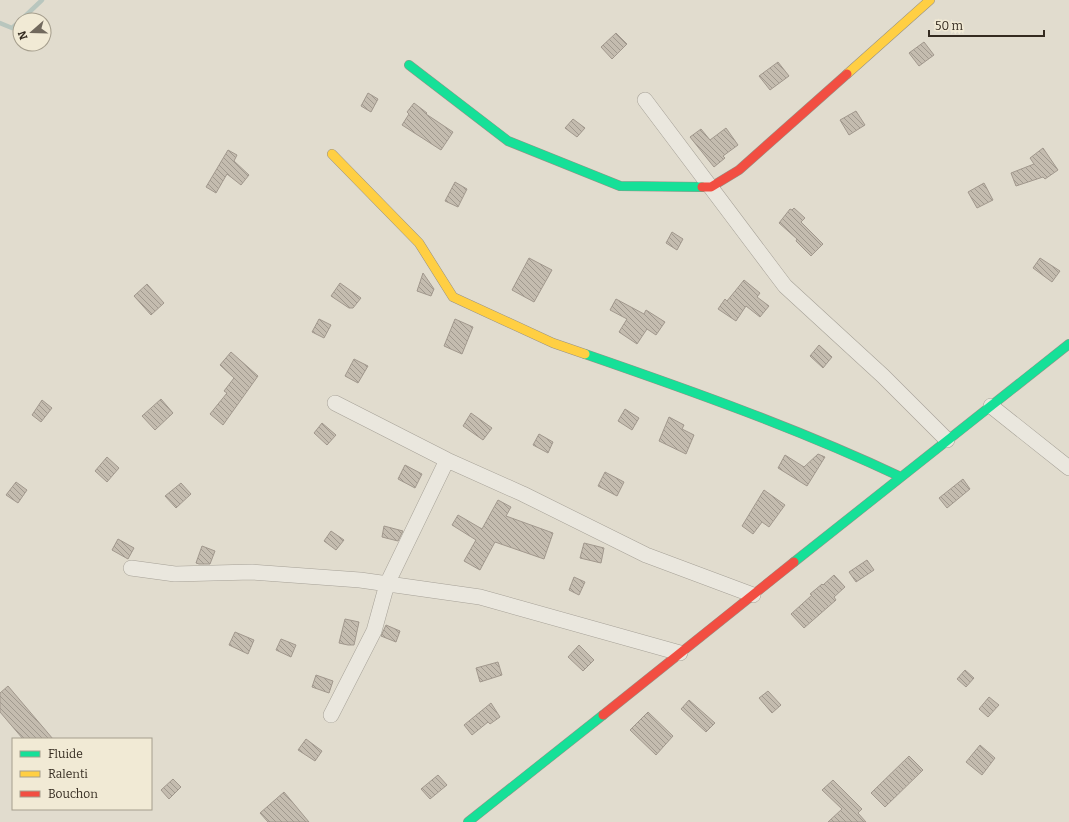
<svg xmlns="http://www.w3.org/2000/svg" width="1069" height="822" viewBox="0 0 1069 822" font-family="Bitter,serif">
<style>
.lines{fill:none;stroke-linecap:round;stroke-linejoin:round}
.stream{stroke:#b8c6be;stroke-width:4.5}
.building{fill:url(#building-back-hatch);stroke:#a1988d}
.street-casing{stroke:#a6a197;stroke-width:16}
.fast-casing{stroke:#969186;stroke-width:10}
.slow-casing{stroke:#969186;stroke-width:10}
.jam-casing{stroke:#969186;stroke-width:10}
.street{stroke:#eae7de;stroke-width:15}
.fast{stroke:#16e098;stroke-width:9}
.slow{stroke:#ffcf43;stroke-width:9}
.jam{stroke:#f24e42;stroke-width:9}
</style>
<defs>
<pattern id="building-back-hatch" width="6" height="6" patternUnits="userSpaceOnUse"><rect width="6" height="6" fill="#c4bcaf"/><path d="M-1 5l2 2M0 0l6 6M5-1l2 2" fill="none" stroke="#a0998e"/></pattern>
</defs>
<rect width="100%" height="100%" fill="#e1dcce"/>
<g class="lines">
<!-- stream -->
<path class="stream" d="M21,20L42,0
M0,23L12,28L20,21"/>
</g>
<!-- building -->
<path class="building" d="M616,33L627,44L612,59L601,47Z
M924,42L934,55L919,66L909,53Z
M778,62L789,76L770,90L759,76Z
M368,93L378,99L371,112L361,106Z
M414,103L427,113L426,114L453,132L441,150L402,125L409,114L407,112Z
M856,111L865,125L849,135L840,120Z
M573,119L585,128L577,137L565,128Z
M726,128L738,145L723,156L725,158L714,167L690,137L701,129L710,140Z
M1043,148L1058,170L1045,179L1043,177L1016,186L1011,173L1034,164L1030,158Z
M228,150L237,155L234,161L249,175L241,185L227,174L216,193L206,187Z
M455,182L467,189L458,207L445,201Z
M984,183L993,200L977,208L968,192Z
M794,208L805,218L801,222L823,244L811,256L796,241L797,239L779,223L790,209L792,210Z
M672,232L683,239L677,250L666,243Z
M529,258L552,270L534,302L512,290Z
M1040,258L1060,271L1052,282L1033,268Z
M423,273L434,289L431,296L417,291Z
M744,280L760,293L757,297L769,306L760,317L746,306L736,321L718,309L725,299L727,301Z
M340,283L361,298L353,308H349L331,296Z
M147,284L164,303L151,315L134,296Z
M616,299L644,314L646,310L665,322L656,335L647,329L637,344L619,332L627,319L610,310Z
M319,319L331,325L324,338L312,332Z
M455,319L473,327L462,354L444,346Z
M819,345L832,357L823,368L810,356Z
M231,352L258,376L223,425L210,414L227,393L224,391L234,378L220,365Z
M354,359L368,366L358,383L345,376Z
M161,399L173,413L155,430L142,416Z
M42,400L52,408L41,422L32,415Z
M625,409L639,418L632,430L618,421Z
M471,413L492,428L483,440L463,426Z
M669,417L684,425L682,429L694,435L686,454L659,441Z
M322,423L336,435L327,445L314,433Z
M539,434L553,442L548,453L533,445Z
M818,454L825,457L807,486L778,468L785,455L804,467Z
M107,457L119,468L107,482L95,471Z
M405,465L422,474L415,488L398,479Z
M605,472L624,482L617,496L598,486Z
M963,479L970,489L947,508L939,498Z
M16,482L27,490L18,503L6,495Z
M181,483L191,494L176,508L165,496Z
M764,490L785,505L769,527L762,522L753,534L742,526Z
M498,500L511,507L506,516L553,533L544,559L495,542L480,570L464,561L476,540L452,525L458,515L482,529Z
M384,526L403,531L398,541L382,537Z
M331,531L344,540L336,550L324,541Z
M118,539L134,548L128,559L112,550Z
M584,543L604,548L601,563L580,558Z
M202,546L215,551L210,564H199L196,563Z
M867,560L874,570L856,582L849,572Z
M834,575L845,587L834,597L836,600L804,628L791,614L812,595L810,594L822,584L823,585Z
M574,577L585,582L579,595L569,590Z
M345,619L359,622L354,645H348L339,643Z
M386,625L400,631L396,642L381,636Z
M235,632L254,640L248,654L229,645Z
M281,639L296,645L291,657L276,650Z
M579,645L594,660L583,671L568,657Z
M498,662L502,675L480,682L476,668Z
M965,670L974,678L966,687L957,679Z
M316,675L333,681L329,693L312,687Z
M8,686L53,739H23L0,712V693Z
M768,691L781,705L772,713L759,698Z
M989,697L999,705L988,717L979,709Z
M689,700L715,723L706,732L681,709Z
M491,703L500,717L490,724L488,722L472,735L464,725Z
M648,712L673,736L656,755L630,730Z
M306,739L322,751L315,761L298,750Z
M980,745L995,758L982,775L966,762Z
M909,756L923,770L885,807L871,793Z
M438,775L447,785L430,799L421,789Z
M173,779L181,787L169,799L161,790Z
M833,780L862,809L858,813L866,822H828L842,809L822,790Z
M284,792L309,822H268L260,813Z"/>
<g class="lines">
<defs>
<path id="street" d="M645,100L785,286L883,376L947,440
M335,403L447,460L523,494L646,555L753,595
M991,406L1069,468
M131,568L175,574L252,572L360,580L480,597L680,653
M331,715L374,631L387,584L447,460"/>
<path id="fast" d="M409,65L508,141L620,186L702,187
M585,354C692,391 799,429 901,477
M794,562L1069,344
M468,822L603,715"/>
<path id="slow" d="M847,74L930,0
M332,154L419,243L453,297L553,343L585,354"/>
<path id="jam" d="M702,187H711L739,170L847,74
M603,715L794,562"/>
</defs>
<!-- street casing -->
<use href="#street" class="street-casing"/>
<!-- fast casing -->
<use href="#fast" class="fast-casing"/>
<!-- slow casing -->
<use href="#slow" class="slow-casing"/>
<!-- jam casing -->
<use href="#jam" class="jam-casing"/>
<!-- street -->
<use href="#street" class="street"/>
<!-- fast -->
<use href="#fast" class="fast"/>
<!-- slow -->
<use href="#slow" class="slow"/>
<!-- jam -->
<use href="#jam" class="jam"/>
</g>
<!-- legend -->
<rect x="12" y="738" width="140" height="72" fill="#f1ead5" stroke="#a59e8d"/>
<rect x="20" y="751" width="20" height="6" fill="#16e098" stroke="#a59e8d"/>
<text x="48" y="758" font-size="12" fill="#342b20">Fluide</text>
<rect x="20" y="771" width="20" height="6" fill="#ffcf43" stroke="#a59e8d"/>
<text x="48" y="778" font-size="12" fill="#342b20">Ralenti</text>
<rect x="20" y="791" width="20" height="6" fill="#f24e42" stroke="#a59e8d"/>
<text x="48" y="798" font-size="12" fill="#342b20">Bouchon</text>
<!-- north arrow -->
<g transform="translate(32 32) rotate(250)"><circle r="19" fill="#f1ead5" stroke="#a59e8d"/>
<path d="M0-3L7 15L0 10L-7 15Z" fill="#71695d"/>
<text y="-6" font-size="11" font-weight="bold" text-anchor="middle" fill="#342b20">N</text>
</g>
<!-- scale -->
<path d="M929 30v6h115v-6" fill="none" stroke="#342b20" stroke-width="2"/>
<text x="935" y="30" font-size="12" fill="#342b20" stroke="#f1ead5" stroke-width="3" paint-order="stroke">50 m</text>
</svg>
